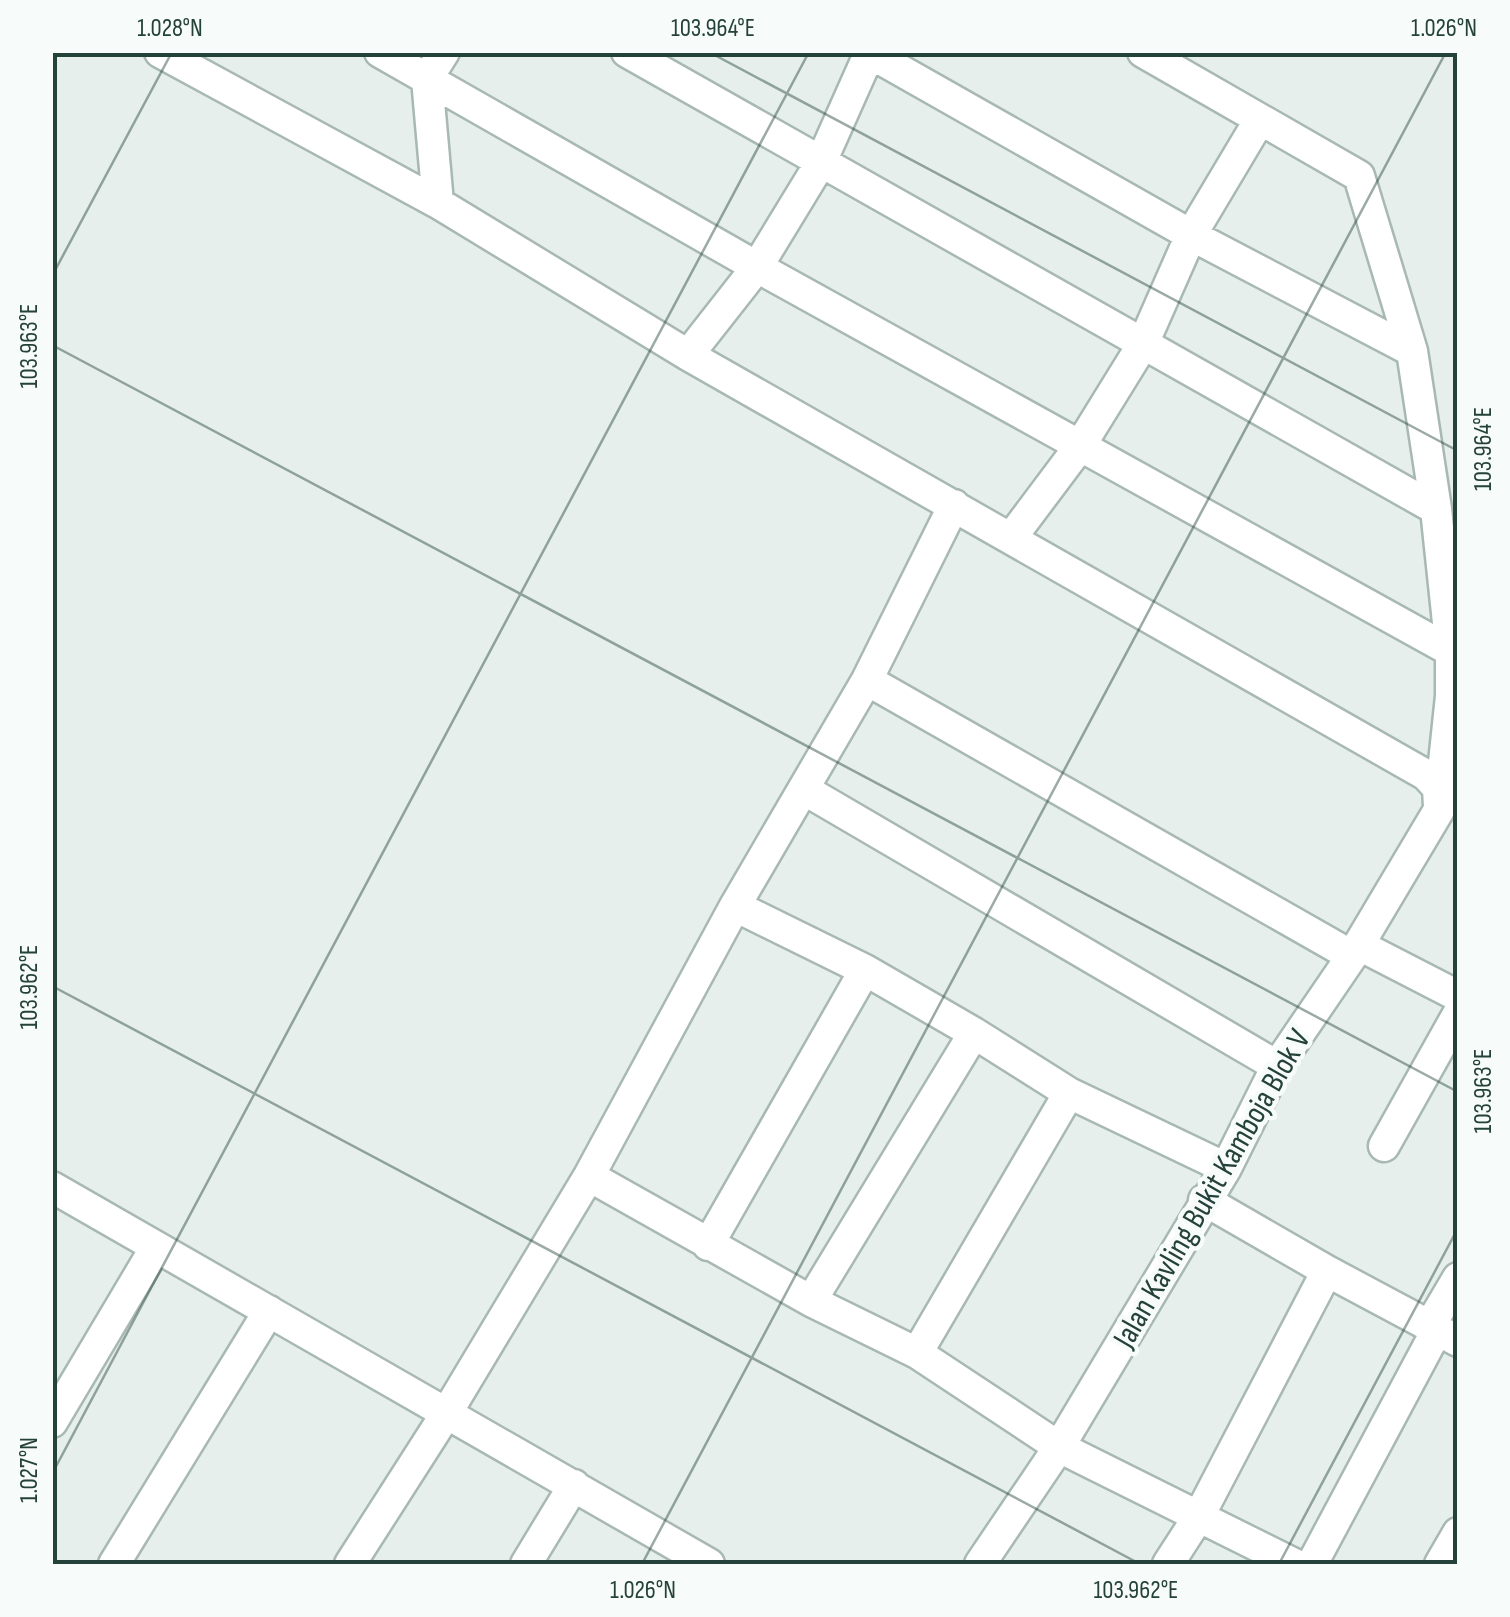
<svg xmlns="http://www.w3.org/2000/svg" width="1510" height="1617" viewBox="0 0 1510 1617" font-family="'Sofia Sans Condensed',sans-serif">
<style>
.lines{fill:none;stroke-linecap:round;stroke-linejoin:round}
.street-casing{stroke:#a8b8b2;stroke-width:35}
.street{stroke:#fff;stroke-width:30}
.ticks{fill:none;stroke:#24423a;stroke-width:2.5;stroke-opacity:0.45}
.labels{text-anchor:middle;stroke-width:9;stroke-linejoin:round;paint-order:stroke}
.street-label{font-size:32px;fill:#24423a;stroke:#f7fbf9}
.neatline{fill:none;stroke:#24423a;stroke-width:4}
.ticks-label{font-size:25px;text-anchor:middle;fill:#24423a}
</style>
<rect width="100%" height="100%" fill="#e6efeb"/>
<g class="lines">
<defs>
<path id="street" d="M160,52L438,203L688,355L1426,775L1438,788L1439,807
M380,52L757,267L1451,651
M627,52L1436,509
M868,52L1191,235L1412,351
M438,203L427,79L444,52
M688,355L757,267L821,162L870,52
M1011,538L1080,446L1143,344L1191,235L1259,121
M867,680L1352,956
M805,790L1277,1066
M735,906L865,970L974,1033L1069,1093L1226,1168
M1359,945L1458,996
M1384,1146L1458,1014
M589,1176L811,1301L917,1353L1059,1447L1294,1564
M52,1187L709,1564
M1204,1200L1327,1271L1458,1341
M708,1245L865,970
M811,1301L974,1033
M1429,1327L1458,1278
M917,1353L1069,1093
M52,1422L156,1247
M114,1564L269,1311
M350,1564L446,1414L589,1176L735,906L867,680L954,505
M526,1564L574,1485
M980,1564L1059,1447L1226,1168L1277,1066L1352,956L1439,810L1451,696V651L1436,509L1412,351L1359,176L1143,52
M1168,1564L1199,1516L1327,1271
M1312,1564L1437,1330
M1440,1564L1458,1533"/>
</defs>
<!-- street casing -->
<use href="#street" class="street-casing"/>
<!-- street -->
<use href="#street" class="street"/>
</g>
<!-- ticks -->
<path class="ticks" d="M709,52L1458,451M52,276L172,52M52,345L1458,1092M52,986L1140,1564M52,1474L809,52M642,1564L1446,52M1279,1564L1458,1228"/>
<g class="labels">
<!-- street labels -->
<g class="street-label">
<text transform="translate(1211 1188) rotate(-60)" y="11">Jalan Kavling Bukit Kamboja Blok V</text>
</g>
</g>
<!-- border -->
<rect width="1510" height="1617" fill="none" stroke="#f7fbf9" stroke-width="110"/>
<rect x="55" y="55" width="1400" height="1507" class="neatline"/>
<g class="ticks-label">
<text x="170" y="36">1.028°N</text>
<text x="713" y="36">103.964°E</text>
<text x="1444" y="36">1.026°N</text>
<text transform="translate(28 346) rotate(-90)" y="9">103.963°E</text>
<text transform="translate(1482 449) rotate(-90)" y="9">103.964°E</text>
<text transform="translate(28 987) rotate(-90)" y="9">103.962°E</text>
<text transform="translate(1482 1091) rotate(-90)" y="9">103.963°E</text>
<text transform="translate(28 1470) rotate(-90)" y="9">1.027°N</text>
<text x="643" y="1598">1.026°N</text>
<text x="1136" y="1598">103.962°E</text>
</g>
</svg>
